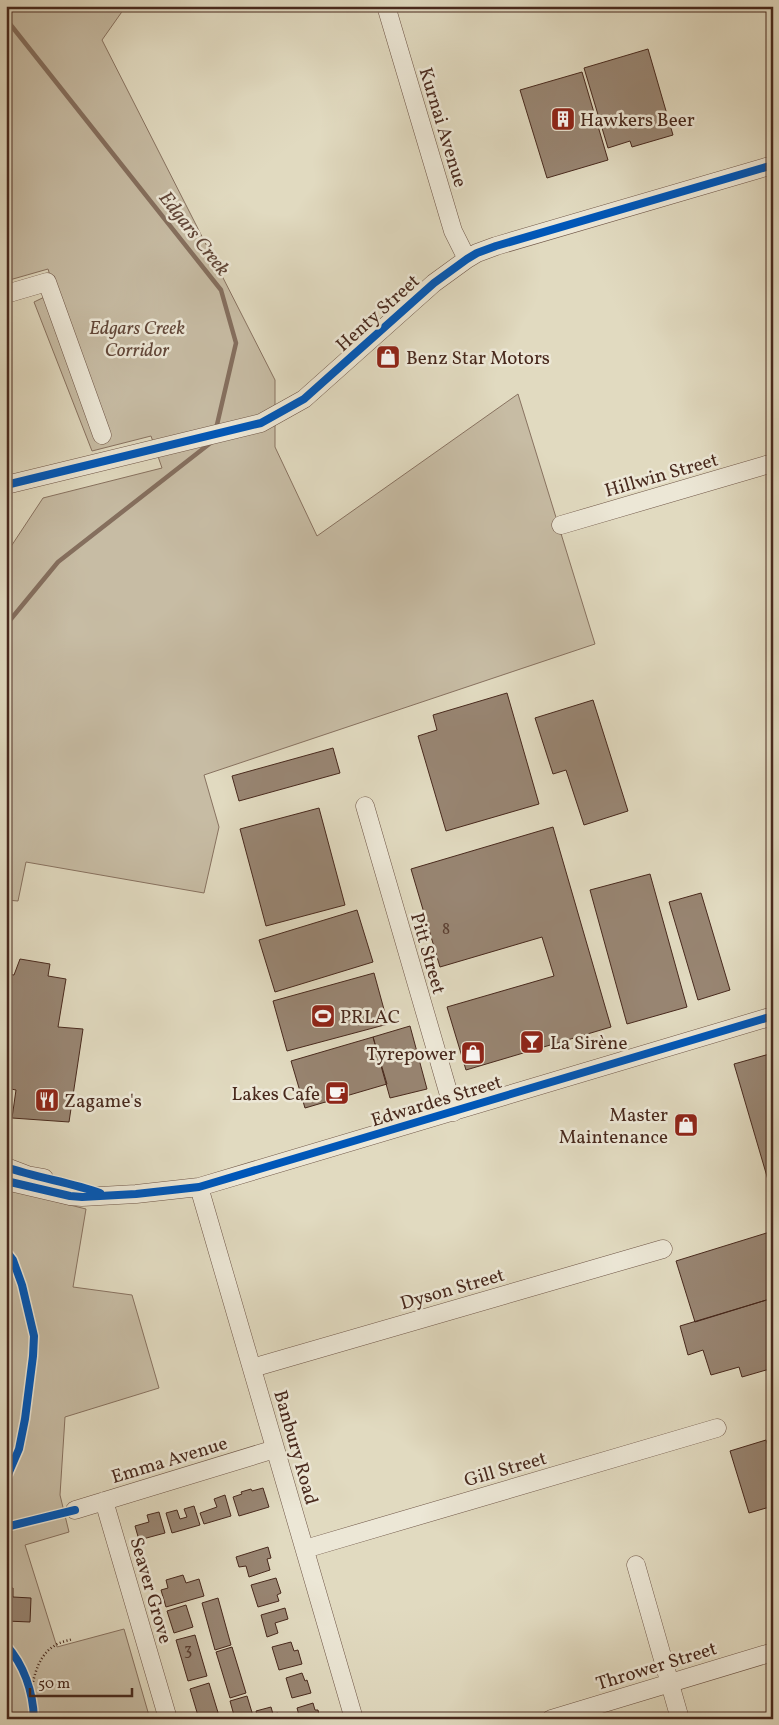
<svg xmlns="http://www.w3.org/2000/svg" width="779" height="1725" viewBox="0 0 779 1725" font-family="Vollkorn,serif">
<style>
.green{fill:#c7bca4;stroke:#887260}
.lines{fill:none;stroke-linecap:round;stroke-linejoin:round}
.stream{stroke:#856f5e;stroke-width:4.5}
.building{fill:#988572;stroke:#48291d}
.minor-casing{stroke:#6e5546;stroke-width:19}
.path{stroke:#48291d;stroke-width:2.5;stroke-dasharray:1 2.5;stroke-linecap:butt}
.minor{stroke:#ece7d6;stroke-width:18}
.cycleway-casing{stroke:#ece7d6;stroke-width:11}
.cycleway{stroke:#0057b8;stroke-width:8}
.labels{text-anchor:middle;stroke-width:5;stroke-linejoin:round;paint-order:stroke}
.number-label{font-size:16px;fill:#5c4032}
.poi-label{font-size:19px;fill:#48291d;stroke:#ece7d6;text-anchor:start}
.street-label{font-size:19px;fill:#48291d;stroke:#ece7d6}
.park-label{font-size:19px;font-style:italic;fill:#614638;stroke:#ece7d6}
.water-label{font-size:20px;font-style:italic;fill:#614638;stroke:#ece7d6}
</style>
<rect width="100%" height="100%" fill="#e1dac0"/>
<filter id="stains"><feTurbulence type="fractalNoise" baseFrequency=".004" numOctaves="4"/><feColorMatrix values="0 0 0 0 .2 0 0 0 0 .09 0 0 0 0 .02 0 0 0 .5 -.17"/></filter>
<radialGradient id="worn" r=".72"><stop offset=".6" stop-color="#630" stop-opacity="0"/><stop offset="1" stop-color="#630" stop-opacity=".3"/></radialGradient>
<!-- green -->
<path class="green" d="M6,6H126L102,40L275,380V447L317,536L518,394L595,644L204,775L219,827L204,893L26,862L18,901L6,900V554L43,498L162,468L151,436L92,451L34,302L55,292L48,269L6,281Z
M6,1189L86,1209L73,1287L132,1295L159,1388L65,1417L60,1495L69,1532L25,1545L57,1647L124,1629L150,1719H6Z"/>
<g class="lines">
<!-- stream -->
<path class="stream" d="M6,19L221,290L236,343L216,429
M6,625L58,562L213,441"/>
</g>
<!-- building -->
<path class="building" d="M648,49L673,135L632,147L630,141L608,148L584,68Z
M582,72L608,160L547,178L520,90Z
M507,693L539,804L446,831L418,736L437,730L433,715Z
M593,700L628,811L584,825L566,770L553,774L535,718Z
M333,748L340,773L239,801L232,776Z
M319,808L345,905L266,926L240,829Z
M553,827L611,1027L466,1070L447,1007L554,976L542,937L440,967L411,869Z
M650,874L687,1007L627,1024L590,890Z
M701,893L730,990L698,1000L669,902Z
M357,910L373,962L275,992L259,940Z
M20,959L50,964L48,976L66,979L58,1027L83,1029L69,1122L12,1118L16,1090L6,1088V974L14,975Z
M374,973L388,1024L287,1051L273,1001Z
M410,1026L427,1089L390,1098L373,1037Z
M373,1037L387,1084L305,1108L291,1061Z
M773,1053V1197L734,1064Z
M773,1231V1298L695,1322L676,1261Z
M773,1298V1368L742,1377L739,1367L711,1375L703,1350L688,1355L680,1326Z
M766,1440L773,1461V1506L749,1513L730,1451Z
M263,1488L269,1507L239,1516L233,1497L242,1494L241,1492L251,1489L252,1491Z
M225,1495L231,1516L204,1524L200,1513L217,1507L214,1499Z
M194,1506L200,1525L172,1533L166,1513L177,1510L180,1519L187,1517L184,1509Z
M159,1512L165,1533L139,1540L135,1526L149,1522L147,1515Z
M268,1547L271,1558L267,1559L270,1570L249,1577L246,1566L239,1567L236,1557Z
M183,1575L186,1583L199,1579L204,1596L166,1607L161,1590L168,1588L166,1580Z
M276,1578L281,1593L277,1595L279,1601L258,1607L251,1585Z
M6,1588H13V1597L31,1598L30,1622L6,1621Z
M218,1598L231,1645L215,1650L202,1603Z
M186,1605L193,1627L174,1633L167,1611Z
M285,1608L288,1619L275,1623L278,1633L267,1637L261,1615Z
M195,1635L207,1676L188,1681L176,1640Z
M291,1642L294,1651L298,1650L302,1664L279,1670L272,1647Z
M232,1647L246,1693L230,1698L216,1652Z
M302,1673L305,1681L307,1680L311,1693L292,1698L286,1678Z
M209,1683L220,1719H199L190,1689Z
M247,1696L254,1719H235L230,1701Z
M313,1703L315,1710H318L320,1719H300L297,1708Z
M271,1707L273,1714L278,1713L279,1716L284,1714L286,1719H258L256,1711Z"/>
<g class="lines">
<defs>
<path id="minor" d="M386,6L453,231L467,259
M6,294L47,282L102,435
M6,485L261,423L304,399L434,283L467,259L477,253L496,246L773,165
M561,525L773,463
M365,806L454,1112
M6,1167L27,1175L44,1178
M6,1181L70,1196L82,1197L136,1194L199,1187L773,1016
M199,1187L354,1719
M252,1368L663,1249
M104,1501L168,1719
M75,1510L275,1449
M305,1549L717,1428
M636,1565L680,1719
M551,1719L773,1652"/>
</defs>
<!-- minor casing -->
<use href="#minor" class="minor-casing"/>
<!-- path -->
<path class="path" d="M31,1692C34,1676 38,1656 54,1646C59,1642 67,1641 73,1639"/>
<!-- minor -->
<use href="#minor" class="minor"/>
<defs>
<path id="cycleway" d="M6,485L261,423L304,399L434,283L467,259L477,253L496,246L773,165
M6,1167C37,1178 69,1182 100,1193
M6,1181L70,1196L82,1197L136,1194L199,1187L773,1016
M6,1251L13,1260L22,1285L34,1336L33,1356L25,1419L19,1449L6,1479
M6,1527L75,1510
M6,1645C24,1665 33,1692 34,1719"/>
</defs>
<!-- cycleway casing -->
<use href="#cycleway" class="cycleway-casing"/>
<!-- cycleway -->
<use href="#cycleway" class="cycleway"/>
</g>
<!-- icons -->
<defs>
<symbol id="building-square" viewBox="-11 -11 22 22"><rect x="-9" y="-9" width="18" height="18" rx="4" fill="#8f2418" stroke="#ece7d6"/><path d="M-4-6H4V6H1V3H-1V6H-4ZM-2.5-4.3h1.7v1.8h-1.7ZM.8-4.3h1.7v1.8H.8ZM-2.5-1h1.7V.8h-1.7ZM.8-1h1.7V.8H.8Z" fill="#fff"/></symbol>
<symbol id="shop-square" viewBox="-11 -11 22 22"><rect x="-9" y="-9" width="18" height="18" rx="4" fill="#8f2418" stroke="#ece7d6"/><path d="M-5-2.5h2.3a2.7 3.5 0 0 1 5.4 0H5L5.5 6h-11ZM-1.5-2.5h3a1.5 2.3 0 0 0-3 0Z" fill="#fff"/></symbol>
<symbol id="stadium-square" viewBox="-11 -11 22 22"><rect x="-9" y="-9" width="18" height="18" rx="4" fill="#8f2418" stroke="#ece7d6"/><path d="M0-5a6.5 5 0 1 0 0 10a6.5 5 0 1 0 0-10ZM-3.5-1.8h7v3.6h-7Z" fill="#fff"/></symbol>
<symbol id="bar-square" viewBox="-11 -11 22 22"><rect x="-9" y="-9" width="18" height="18" rx="4" fill="#8f2418" stroke="#ece7d6"/><path d="M-6-5H6L.8 .8V4.5H3.5V6h-7V4.5H-.8V.8Z" fill="#fff"/></symbol>
<symbol id="cafe-square" viewBox="-11 -11 22 22"><rect x="-9" y="-9" width="18" height="18" rx="4" fill="#8f2418" stroke="#ece7d6"/><path d="M-5.5-4.5H6V0H3Q3 3.5 0 3.5H-2.5Q-5.5 3.5-5.5 0ZM3-3.2v2h1.7v-2ZM-6 4.5H4V6H-6Z" fill="#fff"/></symbol>
<symbol id="restaurant-square" viewBox="-11 -11 22 22"><rect x="-9" y="-9" width="18" height="18" rx="4" fill="#8f2418" stroke="#ece7d6"/><path d="M-5-6h1v4h1v-4h1v4h1v-4h1v5L-1.5 .5V6h-2V.5L-5-1ZM5-6V6H3V1.5H1.5Q1.5-4 5-6Z" fill="#fff"/></symbol>
</defs>
<g fill-rule="evenodd">
<use href="#building-square" x="549" y="105" width="28" height="28"/>
<use href="#shop-square" x="374" y="343" width="28" height="28"/>
<use href="#stadium-square" x="309" y="1002" width="28" height="28"/>
<use href="#bar-square" x="518" y="1028" width="28" height="28"/>
<use href="#shop-square" x="459" y="1039" width="28" height="28"/>
<use href="#cafe-square" x="323" y="1079" width="28" height="28"/>
<use href="#restaurant-square" x="33" y="1086" width="28" height="28"/>
<use href="#shop-square" x="672" y="1111" width="28" height="28"/>
</g>
<g class="labels">
<!-- number labels -->
<g class="number-label">
<text x="446" y="934">8</text>
<text x="188" y="1655">3</text>
</g>
<!-- poi labels -->
<g class="poi-label">
<text x="580" y="126">Hawkers Beer</text>
<text x="406" y="364">Benz Star Motors</text>
<text x="340" y="1023">PRLAC</text>
<text x="550" y="1049">La Sirène</text>
<text x="456" y="1060" text-anchor="end">Tyrepower</text>
<text x="320" y="1100" text-anchor="end">Lakes Cafe</text>
<text x="64" y="1107">Zagame's</text>
<text x="668" y="1121" text-anchor="end">Master<tspan x="668" dy="22">Maintenance</tspan></text>
</g>
<!-- street labels -->
<g class="street-label">
<text transform="translate(444 127) rotate(73)" y="7">Kurnai Avenue</text>
<text transform="translate(377 312) rotate(-42)" y="7">Henty Street</text>
<text transform="translate(661 474) rotate(-16)" y="7">Hillwin Street</text>
<text transform="translate(429 953) rotate(74)" y="7">Pitt Street</text>
<text transform="translate(436 1100) rotate(-17)" y="7">Edwardes Street</text>
<text transform="translate(452 1288) rotate(-16)" y="7">Dyson Street</text>
<text transform="translate(297 1447) rotate(74)" y="7">Banbury Road</text>
<text transform="translate(169 1459) rotate(-17)" y="7">Emma Avenue</text>
<text transform="translate(505 1468) rotate(-16)" y="7">Gill Street</text>
<text transform="translate(152 1590) rotate(74)" y="7">Seaver Grove</text>
<text transform="translate(656 1665) rotate(-17)" y="7">Thrower Street</text>
</g>
<!-- park labels -->
<g class="park-label">
<text x="137" y="334">Edgars Creek<tspan x="137" dy="22">Corridor</tspan></text>
</g>
<!-- water labels -->
<g class="water-label">
<text transform="translate(195 233) rotate(52)" y="7">Edgars Creek</text>
</g>
</g>
<!-- margin -->
<rect width="779" height="1725" fill="none" stroke="#e1dac0" stroke-width="25"/>
<rect x="8" y="8" width="764" height="1710" fill="none" stroke="#48291d" stroke-width="2.5"/>
<rect x="12" y="12" width="754" height="1700" fill="none" stroke="#48291d"/>
<!-- scale -->
<path d="M30 1688v8h102v-8" fill="none" stroke="#48291d" stroke-width="2.5"/>
<text x="38" y="1688" font-size="15" fill="#48291d" stroke="#ece7d6" stroke-width="4" paint-order="stroke">50 m</text>
<rect width="100%" height="100%" filter="url(#stains)"/>
<rect width="100%" height="100%" fill="url(#worn)"/>
</svg>
